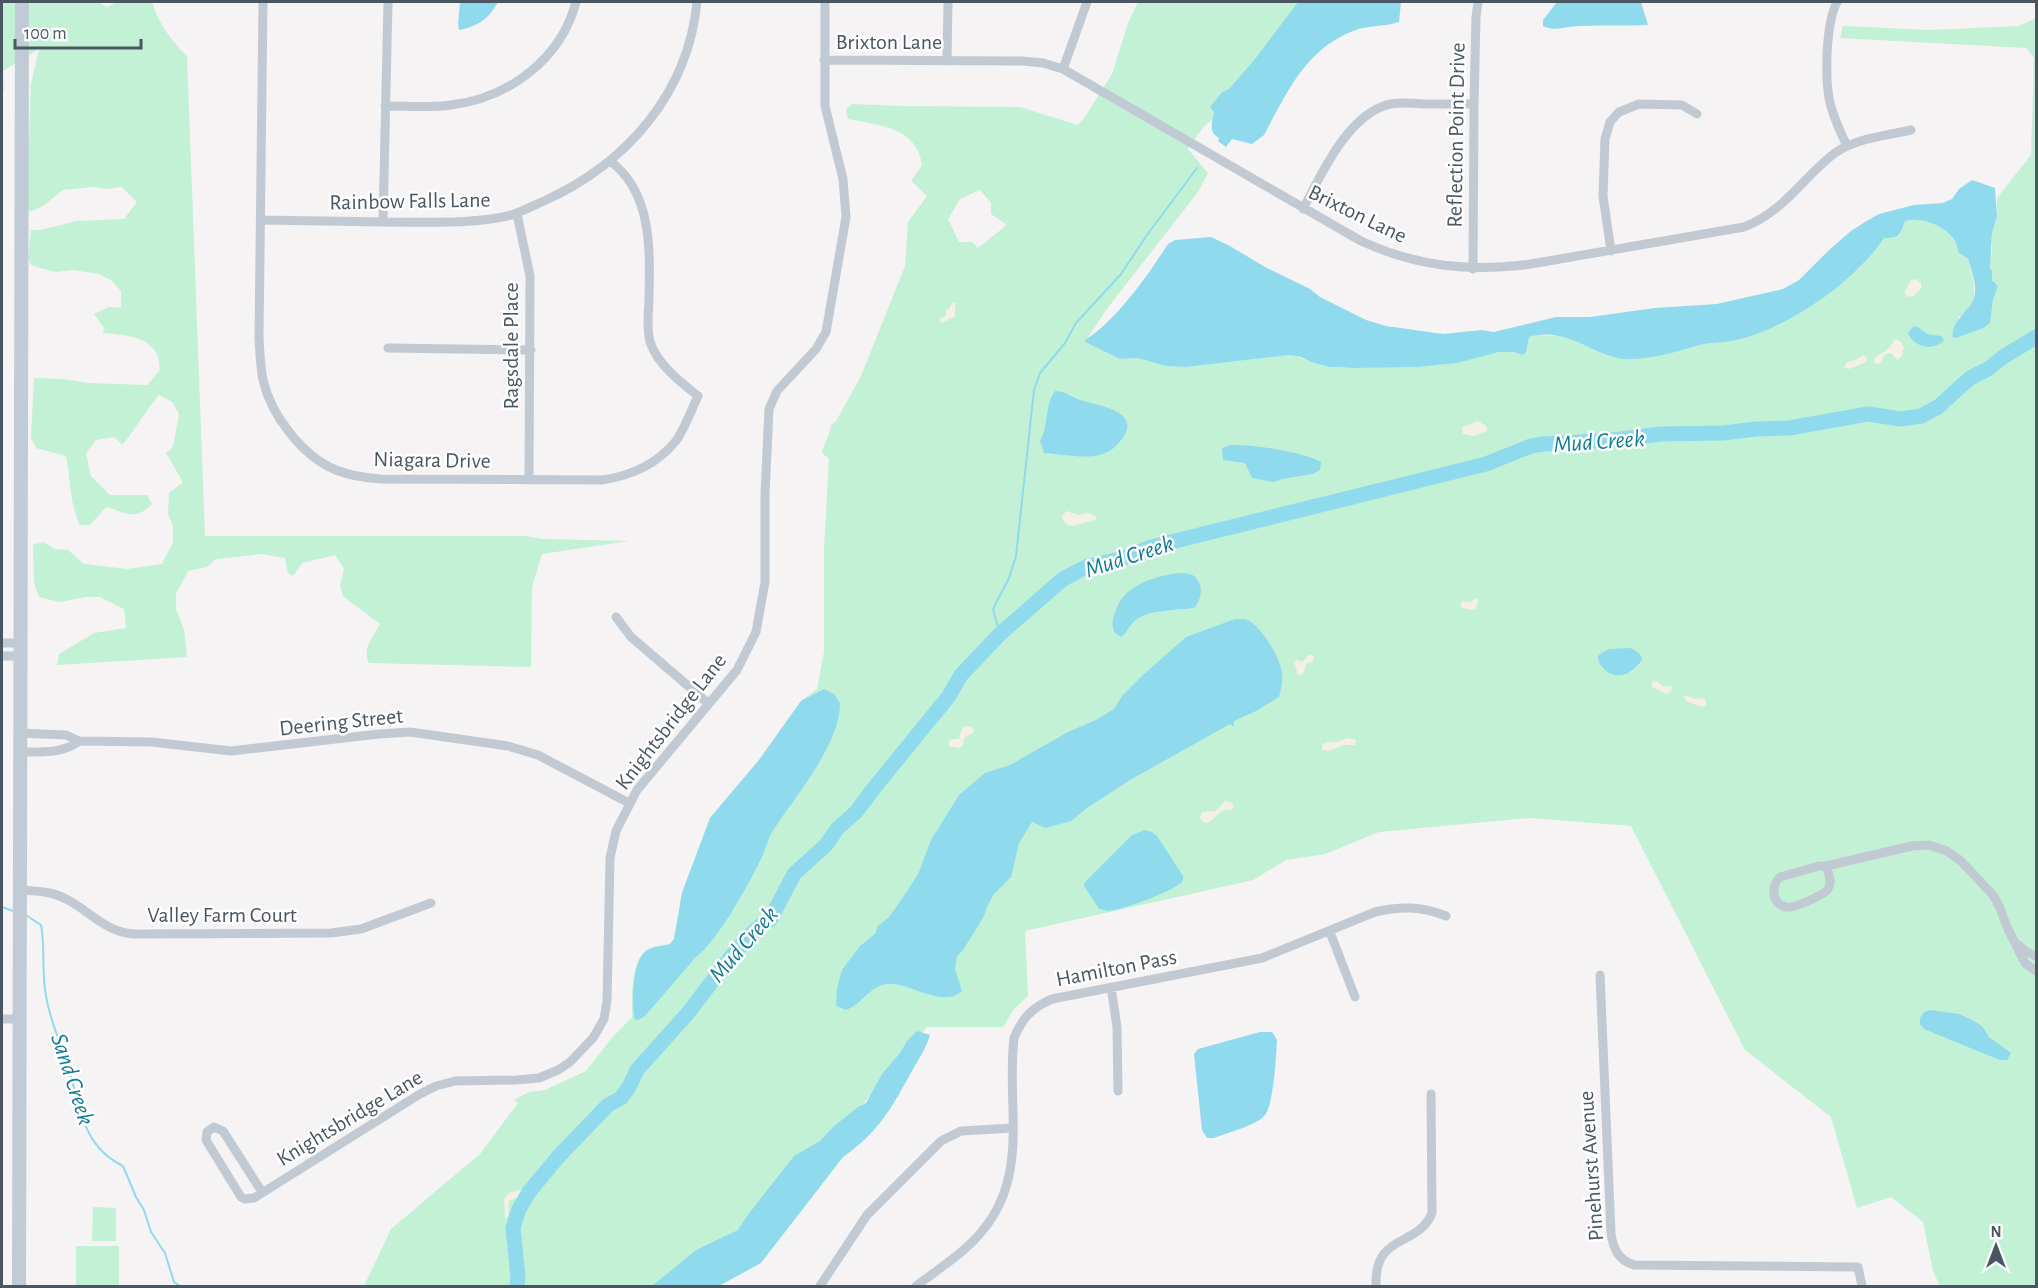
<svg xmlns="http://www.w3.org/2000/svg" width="2038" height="1288" viewBox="0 0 2038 1288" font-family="'Alegreya Sans',sans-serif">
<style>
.green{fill:#c3f1d5;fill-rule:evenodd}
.sand{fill:#f5f0e5}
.water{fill:#90daee}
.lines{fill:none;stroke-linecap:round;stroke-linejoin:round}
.stream{stroke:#90daee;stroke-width:2}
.river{stroke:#90daee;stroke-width:15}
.street{stroke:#c1cad2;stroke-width:9}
.secondary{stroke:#c1cbd6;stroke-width:14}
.labels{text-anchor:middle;stroke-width:5;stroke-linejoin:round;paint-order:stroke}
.street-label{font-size:22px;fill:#4a5661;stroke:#fff}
.water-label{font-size:24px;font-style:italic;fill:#0c7c9b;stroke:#fff}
</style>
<rect width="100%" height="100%" fill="#f5f3f3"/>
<!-- green -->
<path class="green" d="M2,2H98L107,7L118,2H152C157,21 172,42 187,56L205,536H525L543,539L629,541L542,554L532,587L531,667L369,663C361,649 374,636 380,624L344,597L340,587L344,569L335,555L302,563L293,576L288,573L285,558L262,554L216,559L207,567L188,571L176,594V609L184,629L187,657L57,665L59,654L94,633L126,628L124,609L100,597H86L59,602L39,597L34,583L33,545L43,542L55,549L68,550L84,564L127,569L162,564L173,542V526L168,514L169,493L183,482L166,453L173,447L179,414L172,402L159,395C145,411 136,429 122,445L115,437L96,440L86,453L91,476L110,495H147L152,504C134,522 126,512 106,507L90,525H80C69,503 71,480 66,456L36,448L31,438L34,378L63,379L88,383L147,385L160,370C159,366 159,360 158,356C149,335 122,335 103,333L104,328L94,314L109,307L121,308V291L112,281L99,274L73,270L55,272L31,265L28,259L31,230H41L76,221L124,219L137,202L122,187L106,189L93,187L63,190L43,206L30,212L26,207L31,84L39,49L3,71L4,88L2,100Z
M1138,2H1298L1256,59L1229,89L1222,92L1210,107L1214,112L1213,119L1204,126L1188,149L1208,173L1198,192L1106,310L1085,342L1120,359L1138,358L1165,366L1186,367L1290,355C1304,357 1316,365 1330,367C1344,369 1358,368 1372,367C1397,367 1421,366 1446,364C1466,361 1500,346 1519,354L1529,337L1536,335L1564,336L1611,357L1665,354L1705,344L1739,340L1751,336L1806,309L1859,269L1884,238L1900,234L1905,221C1920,216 1941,224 1951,236C1958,244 1958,254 1968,259C1974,284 1982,300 1958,318L1956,338L1984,328L1990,323L1993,300L1998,286L1992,280L1990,261L1992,251V233L1997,216V198L2031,155L2034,58L2026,48L1840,38L1843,26L1929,30L2019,26L2036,18V1286H1940L1933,1271L1923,1222L1891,1197L1857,1208L1831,1117L1745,1050L1631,826L1530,818L1379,832L1325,854L1286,860L1253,880L1025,931L1028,996L1014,1009L1003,1027H927L736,1257L686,1286H364L391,1229L480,1154L518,1103L514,1100L529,1092L545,1090L586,1071L611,1039L632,1017C632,1000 630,959 648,950C654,946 664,946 670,944L674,939L682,893L710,818L759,760L801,701L817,689L824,652V549L829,459L822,453C824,443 830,435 831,425L836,421L861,376L905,266L908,222L927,196L911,181L922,165C917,127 879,125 848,119L846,110L851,104L901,106L1020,107L1078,125L1087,114L1112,74L1128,23ZM980,190L991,203V214L1007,225L978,248L972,242H959L948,219L960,199Z
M93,1207L116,1208V1241H92Z
M76,1246H119V1286H76Z"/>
<!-- sand -->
<path class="sand" d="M1916,279L1921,283V289L1913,296L1908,297L1904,293L1911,280Z
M955,302V317L941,323L940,318L946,316V310L949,309L952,303Z
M1896,339L1901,342L1904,347L1902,356L1897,360L1892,354L1888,353L1884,356L1881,363L1875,364L1874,359C1878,354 1884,353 1888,349C1892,345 1892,342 1896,339Z
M1863,355L1867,358L1866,362L1849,369L1844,367L1847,362L1856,360Z
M1478,421L1486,426L1487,431L1474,436L1463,434L1462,427Z
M1068,511L1078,515L1089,513L1097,517L1095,520L1072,526L1066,524L1062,518L1063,514Z
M1476,598L1478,602L1475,610L1462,608L1460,604L1462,601L1470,602Z
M1309,655H1313L1314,659L1312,662L1307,663L1303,674L1298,675L1294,662L1297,660L1302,662Z
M1657,681L1664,687L1672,686L1671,692L1666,694L1652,687V682Z
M1686,695L1695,699L1704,698L1706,701V705L1702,707L1686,701L1684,697Z
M965,726L972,727L974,730L973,733L964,738L963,745L959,748L949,746V741L953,739H959L961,731Z
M1347,738L1356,740L1355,745H1343L1329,751L1322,750V745L1327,742H1337Z
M1225,801L1233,803V809L1223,810L1208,823L1203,822L1200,817L1202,812L1215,811Z
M521,1190L524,1192L523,1195L509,1201L508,1217L505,1219L504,1199L509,1193Z"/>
<!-- water -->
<path class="water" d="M460,2H498C488,20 478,26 459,30L458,24Z
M1298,2H1401L1399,22C1384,27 1368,25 1353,31C1306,49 1286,94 1264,135L1252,144L1232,139L1226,147L1218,141L1219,138C1208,132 1212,122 1214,112L1210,107L1222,92L1229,89L1255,59Z
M1557,2H1641L1648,25C1625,26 1603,25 1580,26C1567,26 1554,32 1543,26V20Z
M1972,180L1995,188L1997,216L1992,233L1990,267L1992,271V280L1998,286L1993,300L1990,323L1984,328L1956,338H1953C1950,318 1974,311 1975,292C1976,282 1971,269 1968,259L1958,252C1958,230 1923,215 1905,221C1900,235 1900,238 1884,238C1855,282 1791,325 1741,339C1728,343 1714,342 1700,345C1679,351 1646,361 1624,359C1590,355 1567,326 1529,337L1526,352L1523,355L1513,352H1499L1457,363L1417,367L1352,368L1329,367L1314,363L1301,357L1290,355L1186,367L1165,366L1138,358L1120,359L1085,342V340C1118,319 1147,276 1168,244L1175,240L1211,237L1230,246L1265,267L1310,289L1320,297L1366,320L1386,326L1443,334L1482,330L1494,332L1556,317H1590L1655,308L1717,304L1783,289L1799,280L1829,250L1851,231L1865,222L1879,214L1914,205L1943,203L1952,199L1959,189Z
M1914,326L1918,327L1927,334L1941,336L1944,340C1934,352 1913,347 1908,333Z
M1055,391C1065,391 1071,397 1080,400C1097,405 1140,411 1124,436C1117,446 1111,452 1099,455C1085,459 1059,454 1044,453L1040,441C1049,426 1044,406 1055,391Z
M1231,445C1251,444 1305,452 1321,462L1320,470L1313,474L1282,479L1274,482L1252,478L1245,463L1223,460L1222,448Z
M1179,573C1184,573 1190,573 1194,576C1204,584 1202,600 1194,608C1178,610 1150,610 1137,619C1130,623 1128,632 1121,637L1115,633C1111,624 1112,619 1116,610C1124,585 1155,576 1179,573Z
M1235,619C1238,619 1242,619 1245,619C1260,623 1281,659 1282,673C1283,682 1281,689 1279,697L1256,711L1234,721V727L1230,724L1130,780L1087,808L1071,821L1046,828L1032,822L1019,843L1011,877L994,894L987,907L983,918L963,950L957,956L955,969L962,991C943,1009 911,983 890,984C870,984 863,1004 846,1010L836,1006L837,988L842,970L860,946L875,934L878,926L889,917L908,890L919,872L931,840L959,795L985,773L1010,765L1068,732L1096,720L1114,709L1122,696L1144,674L1186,637Z
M1631,648C1636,651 1642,654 1642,660C1633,673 1617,682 1604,669C1600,665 1598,662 1598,656L1603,652L1609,649Z
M824,689L834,694L840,703C840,745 796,795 774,829C768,837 766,849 761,859C749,884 717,942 695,958L645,1016L638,1020H635C631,1005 632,959 647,950C653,946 663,946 670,944L674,939L682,893L710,818L759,760L801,701Z
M1145,830L1152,832L1157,836L1183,876V881C1175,891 1122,910 1109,911C1108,911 1100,909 1099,909L1084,886L1085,882L1132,835Z
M1930,1010L1959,1014L1970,1019L1982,1026L1989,1037L2011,1053L2007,1060H2000L1985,1054L1924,1029L1920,1024V1018L1924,1012Z
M917,1031L930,1035C926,1048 920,1057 913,1069C892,1107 880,1131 843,1157L761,1263L719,1286H652L696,1250L738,1230L747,1216L794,1156L820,1141L833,1127L858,1107L866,1103L882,1074L900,1053L907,1041Z
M1260,1032H1272L1277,1040C1276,1056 1274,1103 1265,1115C1258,1125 1226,1133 1214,1138H1207L1202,1130L1194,1054L1198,1049Z"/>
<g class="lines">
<!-- stream -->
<path class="stream" d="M1000,634L993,609L1009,578L1016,556L1034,390L1040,373L1065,343L1076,323L1121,274L1147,235L1197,168
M2,907L16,912
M24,914L41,925C45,946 42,968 45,989C48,1014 58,1037 66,1060C80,1100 79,1145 123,1166L136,1197L144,1210L151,1232L165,1253L174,1282L180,1286"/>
<!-- river -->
<path class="river" d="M517,1286L518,1277L513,1228L519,1209L529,1192L558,1157L608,1105L621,1098L629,1087L637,1070L688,1013L730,958L751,934L761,925L770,920L794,874L826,845L837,829L856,812L874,788L949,696L961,675L1000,634L1063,579L1088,566L1121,559L1151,547L1486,464L1531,446L1544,444L1613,440L1661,434L1723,433L1756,429L1789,428L1868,414L1901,419L1921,416L1938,407L1970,378L1988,369L2003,357L2036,337"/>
<!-- street -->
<path class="street" d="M263,2L259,338C260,352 260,366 263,380C271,415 302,456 336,470C351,476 365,478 381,479L602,480C630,476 656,465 675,442C684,431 691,410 698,396C680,382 658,365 650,342C646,326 649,312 649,296C650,249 652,192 610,161
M1837,2C1826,23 1825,74 1829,98C1832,115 1840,131 1847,146
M824,60L1022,61L1043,63L1063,69L1361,241C1418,267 1469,272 1531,264L1744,227C1784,212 1803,177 1835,153C1856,138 1886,136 1911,130
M947,61L948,2
M1063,69L1087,2
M385,106C407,106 430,108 451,105C509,98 561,59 576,2
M1303,209C1322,173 1348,114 1390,104C1401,102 1412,103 1423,104C1440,104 1457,104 1474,104
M517,214L530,276L529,480
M261,220C302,221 343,221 384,222C421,222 460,224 497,218C514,216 528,208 544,201C626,164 688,94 697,2
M383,222L388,2
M1611,251L1603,196L1605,139L1610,122L1619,112L1639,104L1682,105L1697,114
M1473,269L1474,104L1476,17L1478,2
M388,348L531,350
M616,617L631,637L708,703
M2,643H20
M2,656H20
M20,733L66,735L79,741L152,742L231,751L379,734L410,732L508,746L538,755L629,803
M20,752C40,752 63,754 79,741
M1819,866H1826C1828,873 1833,882 1828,889C1824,895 1793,909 1786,907C1771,904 1771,885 1780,877Z
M1826,866L1912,846L1929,845L1947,851L1961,861L1993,895L2000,908L2007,927L2025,963L2036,971
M19,890C36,891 51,891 66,899C90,911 105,932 134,934L331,933L361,929L431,903
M1330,932L1355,997
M2017,944L2025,951L2036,956
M1600,975L1611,1233C1613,1248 1618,1260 1634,1265L1858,1267L1862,1286
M1111,987L1117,1027L1118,1091
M2,1019H19
M262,1192L223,1131L214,1127L207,1132L206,1140L241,1197L245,1199L254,1198L420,1094L436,1086L455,1081L516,1080L539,1078L558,1070L570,1062L593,1038L604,1019L607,1001L610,858L616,831L637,790L737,670L756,632L765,582V494L769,409L777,391L816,349L826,332L846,217L843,179L825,106V2
M820,1286L867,1215L941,1141L961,1131L1012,1128
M916,1286C937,1270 967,1251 983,1230C1030,1173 1006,1104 1014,1038C1022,1018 1033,1007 1052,999L1262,958L1375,912C1400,906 1422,906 1446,916
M1376,1286C1374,1232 1418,1248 1432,1213L1431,1094"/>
<!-- secondary -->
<path class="secondary" d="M19,1286L22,2"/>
</g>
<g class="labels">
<!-- street labels -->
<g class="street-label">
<text x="889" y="49">Brixton Lane</text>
<text transform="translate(1455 135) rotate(-89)" y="8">Reflection Point Drive</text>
<text transform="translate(410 200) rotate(-1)" y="8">Rainbow Falls Lane</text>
<text transform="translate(1358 213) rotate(26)" y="8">Brixton Lane</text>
<text transform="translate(510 346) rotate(-90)" y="8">Ragsdale Place</text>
<text transform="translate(432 459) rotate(1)" y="8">Niagara Drive</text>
<text transform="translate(341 721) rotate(-6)" y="8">Deering Street</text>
<text transform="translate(670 721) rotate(-52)" y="8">Knightsbridge Lane</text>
<text x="222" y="922">Valley Farm Court</text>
<text transform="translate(1116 967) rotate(-11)" y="8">Hamilton Pass</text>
<text transform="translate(349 1117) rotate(-31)" y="8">Knightsbridge Lane</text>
<text transform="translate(1590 1166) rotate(-94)" y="8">Pinehurst Avenue</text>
</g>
<!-- water labels -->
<g class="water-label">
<text transform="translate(1599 441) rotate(-4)" y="8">Mud Creek</text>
<text transform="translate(1129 556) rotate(-18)" y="8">Mud Creek</text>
<text transform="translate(743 944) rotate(-49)" y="8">Mud Creek</text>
<text transform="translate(73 1079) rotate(72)" y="8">Sand Creek</text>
</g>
</g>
<!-- border -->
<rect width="2038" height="1288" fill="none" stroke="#4a5661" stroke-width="6"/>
<!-- north arrow -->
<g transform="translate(1996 1246)" stroke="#ffffff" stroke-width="4.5" paint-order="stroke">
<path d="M0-4.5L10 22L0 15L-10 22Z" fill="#4a5661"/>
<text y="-9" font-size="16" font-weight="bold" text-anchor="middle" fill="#4a5661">N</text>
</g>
<!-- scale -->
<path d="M15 39v9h126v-9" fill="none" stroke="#4a5661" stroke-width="3"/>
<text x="24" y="39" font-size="18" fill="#4a5661" stroke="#ffffff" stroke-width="4.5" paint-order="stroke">100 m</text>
</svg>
